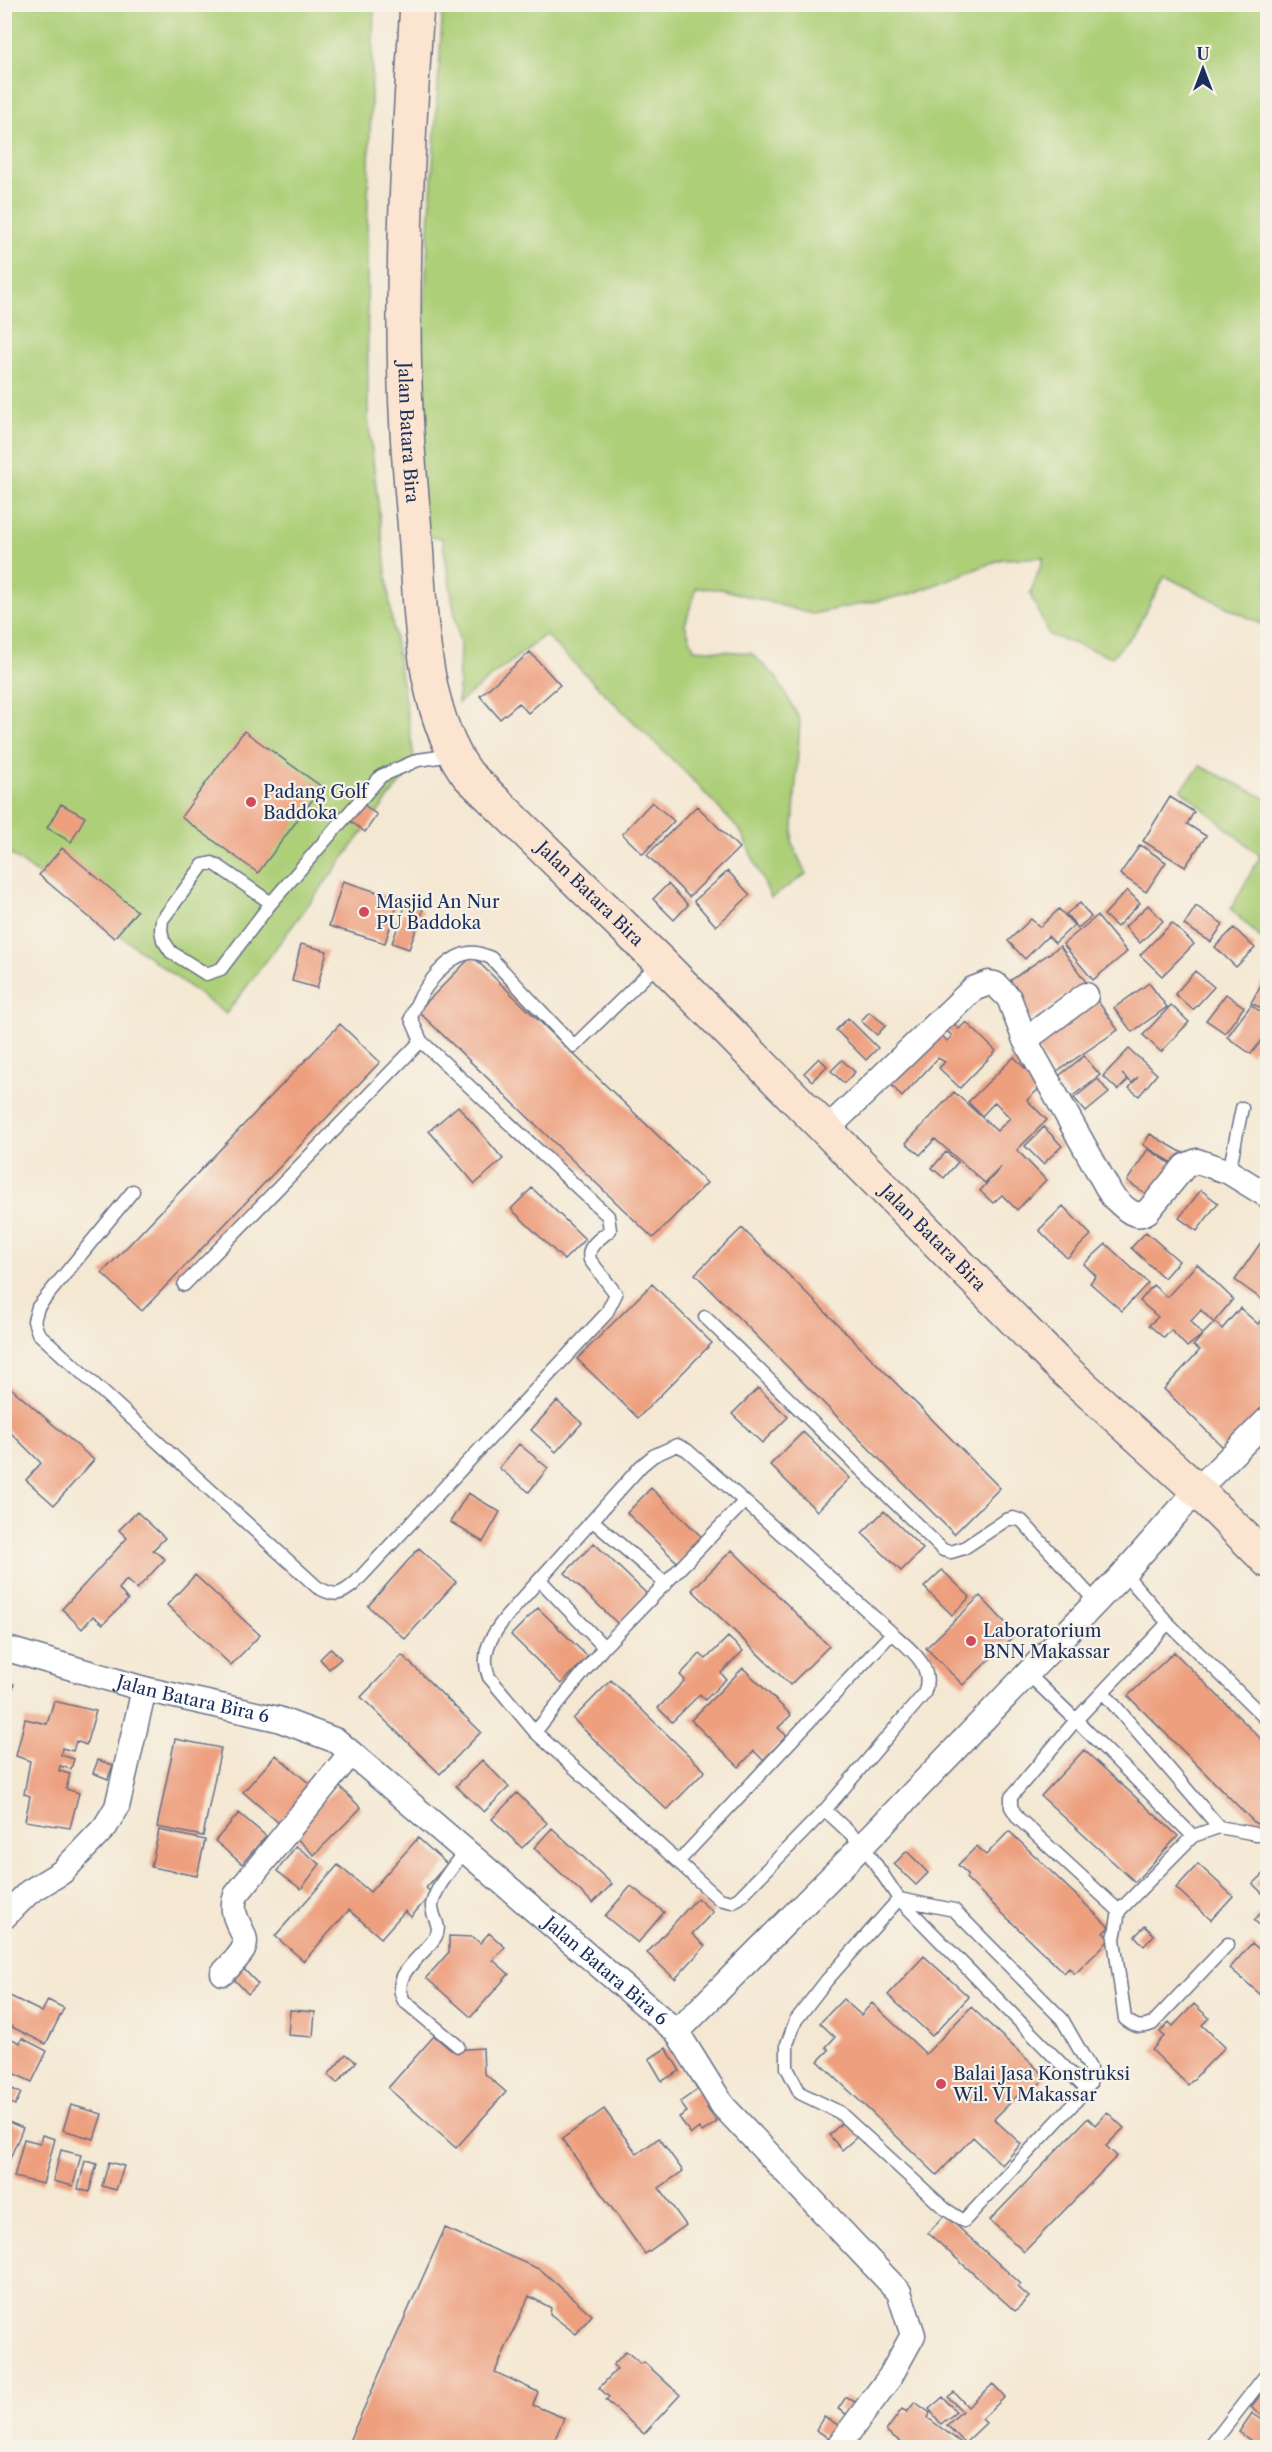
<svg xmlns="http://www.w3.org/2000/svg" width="1272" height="2452" viewBox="0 0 1272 2452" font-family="'Libre Caslon Text',serif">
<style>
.green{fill:#adcf78;stroke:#647f6b;stroke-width:1.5}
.building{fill:#ed9f7e}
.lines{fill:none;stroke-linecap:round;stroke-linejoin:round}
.lane-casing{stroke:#677087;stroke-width:15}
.street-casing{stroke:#677087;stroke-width:27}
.secondary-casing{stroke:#677087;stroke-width:36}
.lane{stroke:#fff;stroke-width:12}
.street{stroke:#fff;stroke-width:24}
.secondary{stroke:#fce5d0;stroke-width:33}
.poi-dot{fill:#d1495b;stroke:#f7f3e8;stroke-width:2}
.labels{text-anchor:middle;stroke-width:4.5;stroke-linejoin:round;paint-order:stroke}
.street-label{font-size:18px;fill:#1b2f5e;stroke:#f7f3e8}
.poi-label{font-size:18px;fill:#1b2f5e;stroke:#f7f3e8;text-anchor:start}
</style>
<rect width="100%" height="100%" fill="#f7f3e8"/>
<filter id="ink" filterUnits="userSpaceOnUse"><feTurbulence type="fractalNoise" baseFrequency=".0167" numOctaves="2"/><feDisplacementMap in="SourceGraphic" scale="12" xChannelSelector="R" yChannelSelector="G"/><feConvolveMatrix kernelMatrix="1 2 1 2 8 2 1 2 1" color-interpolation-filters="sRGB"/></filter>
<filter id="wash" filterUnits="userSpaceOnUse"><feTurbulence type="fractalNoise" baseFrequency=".008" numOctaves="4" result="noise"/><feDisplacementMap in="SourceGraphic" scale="24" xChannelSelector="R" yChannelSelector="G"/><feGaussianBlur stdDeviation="1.35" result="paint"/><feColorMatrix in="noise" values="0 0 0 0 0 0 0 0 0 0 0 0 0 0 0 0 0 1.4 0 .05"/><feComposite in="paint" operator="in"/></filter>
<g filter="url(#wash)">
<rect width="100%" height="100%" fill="#f4e8d3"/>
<!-- green -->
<path class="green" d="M4,5H374L367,232L368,418L392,621L415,763L226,1014L5,850Z
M443,5H1267V627L1165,576L1134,633L1112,657L1049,635L1030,594L1044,557L1002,559L911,594L812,614L721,589L696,588L685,625L694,649L751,653L776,677L800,720L792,843L806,874L771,898L741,832L687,774L545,635L458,703L460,646L442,538L415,536L412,501Z
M1200,766L1267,799V944L1231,909L1260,856L1181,790Z"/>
<g id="blocks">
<!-- building -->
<path class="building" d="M530,652L560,685L528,713L519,703L500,719L480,696Z
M244,731L322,787L258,873L181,817Z
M1170,797L1194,812L1187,824L1206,836L1185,867L1143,841Z
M652,802L674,821L643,854L622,834Z
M362,803L377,815L365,832L349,820Z
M61,804L85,817L71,842L47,828Z
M697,806L739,848L689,897L647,855Z
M1140,845L1166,862L1146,892L1120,874Z
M62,848L137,911L114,938L39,875Z
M728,871L750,895L716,926L694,901Z
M343,881L399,899L385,943L329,926Z
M668,884L688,905L674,920L653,899Z
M1127,890L1140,903L1117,927L1104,915Z
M1080,903L1091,917L1078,928L1066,914Z
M406,904L423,910L409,949L392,943Z
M1148,905L1163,921L1140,943L1125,927Z
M1196,906L1223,924L1211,942L1184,925Z
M1059,909L1074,925L1055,943L1048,936L1025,959L1008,941L1031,919L1040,927Z
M1097,916L1127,952L1093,980L1063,944Z
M1172,923L1194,944L1162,976L1140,955Z
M1234,928L1255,948L1236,967L1215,947Z
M301,944L327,951L317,988L292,981Z
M1060,946L1086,982L1029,1021L1004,985Z
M472,956L707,1183L653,1238L418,1011Z
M1195,971L1214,987L1193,1010L1175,994Z
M1264,979L1268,980V1012L1251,1003Z
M1149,983L1167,1007L1132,1032L1114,1008Z
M1226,994L1244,1007L1225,1033L1206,1020Z
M1095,997L1118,1030L1054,1073L1031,1040Z
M1171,1005L1189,1022L1161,1052L1143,1035Z
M1251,1005L1268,1017V1032L1251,1054L1227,1037Z
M869,1012L886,1025L877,1035L861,1021Z
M848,1018L878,1048L866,1060L836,1030Z
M948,1018L959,1029L966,1022L996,1051L960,1088L939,1068L945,1062L938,1058L902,1097L888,1081L938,1031L947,1041L952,1036L941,1025Z
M340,1024L380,1062L142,1311L102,1273Z
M1129,1049L1157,1074L1139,1096L1129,1088L1138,1077L1132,1083L1122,1074L1128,1080L1118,1090L1103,1076Z
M1084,1056L1100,1075L1070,1098L1055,1079Z
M1014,1057L1042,1086L1027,1100L1047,1120L1017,1150L1046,1180L1017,1210L1002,1195L993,1203L980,1191L1001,1167L985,1183L935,1139L920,1155L906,1143L954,1092L997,1131L1010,1118L995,1102L982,1116L968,1102Z
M819,1058L827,1066L812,1081L804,1073Z
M842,1060L855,1072L844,1083L831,1071Z
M1098,1079L1109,1093L1086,1112L1074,1098Z
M458,1106L503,1159L475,1184L429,1131Z
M1044,1127L1062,1146L1043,1164L1025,1146Z
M1150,1134L1183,1153L1176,1165L1143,1145Z
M1148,1149L1176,1167L1154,1199L1127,1181Z
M946,1152L958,1162L944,1178L932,1168Z
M532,1188L585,1239L564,1260L511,1209Z
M1201,1190L1218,1203L1197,1231L1179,1218Z
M1063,1206L1091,1235L1067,1258L1039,1230Z
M742,1228L1000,1488L954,1534L695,1274Z
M1146,1232L1179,1261L1164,1278L1131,1248Z
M1268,1232V1296L1264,1301L1235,1280Z
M1106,1244L1148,1283L1122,1311L1090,1283L1096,1276L1084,1264Z
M1197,1264L1233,1299L1215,1321L1222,1329L1240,1308L1258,1324L1268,1312V1405L1226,1450L1164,1389L1200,1350L1193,1346L1203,1334L1214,1323L1201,1310L1191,1321L1202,1335L1187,1347L1171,1330L1164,1338L1149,1325L1158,1317L1140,1301L1153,1285L1167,1297Z
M652,1284L712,1343L638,1418L577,1359Z
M4,1382L94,1460L54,1505L26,1480L41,1463L7,1429L4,1432Z
M758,1388L788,1417L762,1443L732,1414Z
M557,1401L582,1423L556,1452L531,1430Z
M1268,1422V1456L1251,1438Z
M803,1432L850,1478L817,1511L770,1465Z
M519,1444L548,1468L529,1492L499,1468Z
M651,1488L704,1539L679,1564L627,1513Z
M468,1493L500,1512L483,1542L450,1522Z
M884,1511L923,1549L901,1571L862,1533Z
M137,1512L165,1538L153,1550L165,1559L137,1589L126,1580L119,1589L128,1600L103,1624L93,1616L82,1629L62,1609L127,1538L119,1530Z
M594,1543L647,1594L618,1624L565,1573Z
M419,1548L456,1582L405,1639L368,1606Z
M732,1550L829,1646L790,1685L692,1590Z
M942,1570L970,1597L952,1615L924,1587Z
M195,1575L260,1635L231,1665L167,1605Z
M980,1596L1016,1634L963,1685L926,1648Z
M538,1608L588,1657L561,1684L511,1635Z
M728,1637L743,1651L721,1673L726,1679L705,1700L700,1694L672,1722L658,1708L685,1680L680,1675L700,1654L706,1659Z
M331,1648L341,1659L329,1669L320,1659Z
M1174,1652L1268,1746V1813L1256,1824L1128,1696Z
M402,1655L481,1732L440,1774L361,1697Z
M743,1668L791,1715L778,1728L787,1736L763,1760L754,1751L739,1767L691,1720Z
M611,1680L705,1771L667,1810L573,1719Z
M4,1682L14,1684L5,1721H4Z
M54,1701L96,1711L86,1745L76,1741L73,1751L62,1748L61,1755L74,1759L71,1769L60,1766L59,1771L70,1774L66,1789L79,1793L70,1828L25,1821L30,1796L24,1794L30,1761L16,1756L25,1719L47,1724Z
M175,1739L221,1748L203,1836L157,1827Z
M1084,1750L1178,1836L1135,1882L1041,1796Z
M276,1755L311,1785L279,1823L243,1792Z
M98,1760L113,1765L108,1779L93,1773Z
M482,1760L509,1787L484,1812L456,1786Z
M339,1786L361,1808L314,1855L291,1833Z
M517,1793L547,1823L522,1848L492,1819Z
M239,1813L266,1836L242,1864L215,1841Z
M552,1828L612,1884L593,1903L534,1848Z
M159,1830L205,1840L197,1876L151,1867Z
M1009,1831L1109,1927L1103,1933L1110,1939L1075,1974L1069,1968L1064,1973L966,1878L968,1874L958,1865L977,1846L986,1855Z
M418,1838L447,1864L426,1888L432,1893L411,1917L405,1911L381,1938L349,1910L304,1961L275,1936L338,1865L370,1892Z
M296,1846L320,1864L301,1889L277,1871Z
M907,1851L928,1873L916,1885L894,1864Z
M1198,1864L1233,1896L1211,1920L1176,1888Z
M1268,1870V1899L1253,1884Z
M631,1886L664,1912L638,1943L605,1916Z
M697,1898L713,1912L692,1934L705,1946L675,1979L647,1953Z
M1268,1907V1933L1254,1920Z
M1145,1926L1154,1935L1144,1946L1135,1936Z
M489,1933L505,1947L493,1960L509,1974L471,2017L426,1978L449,1952V1936L473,1937L480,1943Z
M1252,1943L1268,1957V2001L1230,1968Z
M924,1956L969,1997L932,2036L888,1995Z
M241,1966L258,1984L248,1994L231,1976Z
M4,1993L42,2012L48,2000L64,2008L46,2044L4,2023Z
M843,1999L861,2015L872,2003L926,2054L971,2007L1046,2077L1029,2095L1021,2092L994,2119L1021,2144L1002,2165L973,2137L937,2175L818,2061L829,2050L826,2047L835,2037L820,2023Z
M1194,2004L1209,2018L1202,2025L1225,2047L1188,2085L1152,2050L1164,2036L1160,2032L1169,2022L1173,2026Z
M290,2010L315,2012L313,2037L288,2035Z
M4,2035L20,2043L22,2038L47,2051L32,2082L4,2069Z
M434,2036L451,2050L483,2048L484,2073L506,2092L456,2148L388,2088Z
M666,2048L680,2071L662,2081L649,2059Z
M346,2054L356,2062L337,2083L328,2075Z
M4,2078L8,2080L6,2086L21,2093L15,2105L4,2100Z
M700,2088L712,2105L707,2108L717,2122L702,2132L699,2128L691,2134L679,2117L687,2112L680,2102Z
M71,2105L102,2114L94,2139L63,2130Z
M604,2109L637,2154L659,2138L683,2171L659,2188L686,2225L645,2254L562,2139Z
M1107,2112L1124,2128L1106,2146L1117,2156L1024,2252L990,2220L1088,2118L1095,2125Z
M4,2120L23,2128L6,2168L4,2167Z
M845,2120L859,2135L842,2150L829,2135Z
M42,2135L55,2139L43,2184L14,2177L24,2139L40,2143Z
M61,2150L81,2155L73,2186L53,2181Z
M85,2161L97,2164L89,2192L78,2189Z
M109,2162L124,2166L116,2190L102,2186Z
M945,2215L1021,2284L1018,2287L1029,2297L1015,2311L928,2233Z
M445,2228L541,2270L592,2315L576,2334L550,2314L551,2308L529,2296L495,2372L538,2392L533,2405L564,2418L551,2448H346Z
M626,2351L641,2364L644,2362L680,2395L644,2434L606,2400L609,2397L599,2388L617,2369L613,2365Z
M993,2384L1005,2397L982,2419L986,2423L965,2443L947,2425L962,2411L948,2397L954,2392L968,2407Z
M1268,2385V2420L1251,2407Z
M846,2397L857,2403L849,2416L838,2409Z
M943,2397L956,2412L941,2424L929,2409Z
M915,2402L930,2413L928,2418L968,2448H909L886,2431L902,2409L907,2412Z
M1252,2413L1268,2424V2448H1261L1239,2432Z
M824,2416L841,2427L832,2440L816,2430Z"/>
</g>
</g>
<g filter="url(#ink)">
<use href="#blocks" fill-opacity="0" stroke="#677087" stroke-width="1.5"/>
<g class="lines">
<defs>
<path id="lane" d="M271,903L221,969L206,974L171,952L163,940L161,930L162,920L203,865L212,863L218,866L271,903L381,776L418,760L453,755
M1229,1172L1242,1108
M133,1191L38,1307L34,1321L38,1333L317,1587C335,1597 340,1596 355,1583L606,1314L616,1294L590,1260C586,1246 600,1239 610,1230L608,1216L421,1041
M184,1285L421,1041L411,1018C418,995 443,957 469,953C477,952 484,955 491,958L574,1046L659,963
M705,1317L943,1550L951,1552L964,1548L1006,1520L1013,1518L1022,1521L1095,1601
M677,1445L687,1450L892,1633C911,1650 935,1666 924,1694L825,1810L739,1898L732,1902L719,1899L535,1732L489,1677C480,1653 491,1636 506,1617L641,1466L653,1456Z
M593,1521L666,1584
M1124,1573L1168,1623L1268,1721
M540,1580L604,1647
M1026,1672L1076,1720L1168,1623
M1103,1692L1219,1827
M535,1732L604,1647L744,1502
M825,1810L863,1845L899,1899L954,1910L1062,2019L1090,2068V2084L1075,2102L964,2221L945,2209L839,2112L800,2093L787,2068V2044L796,2020L827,1980L899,1899L1086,2089
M678,1862L892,1633
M1119,1911L1018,1818L1011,1807V1797L1076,1720L1193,1836
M1228,1944L1152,2024C1140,2029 1134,2026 1125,2019L1114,1939L1119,1911L1193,1836L1219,1827L1256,1834L1268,1833
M458,2046L404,2001C389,1973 424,1957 436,1936C442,1925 431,1916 432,1905C436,1885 455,1865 466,1849
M1209,2448L1268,2372"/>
<g id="street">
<path d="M1025,1040L1086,995"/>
<path d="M825,1131L973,989L989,983L995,984L1009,998L1025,1040L1112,1196C1123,1206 1134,1221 1148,1211L1185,1166L1197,1161L1229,1172L1268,1196"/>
<path id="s1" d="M4,1648L144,1689L278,1719L337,1741L677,2032L863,1845L1124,1573L1197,1490L1268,1419"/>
<path d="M4,1917L29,1892L62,1872L105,1827L117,1807L144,1689"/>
<path d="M223,1973C230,1966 238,1958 243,1950C252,1932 226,1921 236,1895L351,1753"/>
<path d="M677,2032L723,2106L899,2292L913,2335L890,2377L837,2448"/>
</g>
<g id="secondary">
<path id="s2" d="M417,4C408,146 399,289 407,431C409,468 413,506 416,544C421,618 422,713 468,775L660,962L1057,1363L1197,1490L1268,1561"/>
</g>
</defs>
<!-- lane casing -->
<use href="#lane" class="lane-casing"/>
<!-- street casing -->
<use href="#street" class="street-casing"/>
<!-- secondary casing -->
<use href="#secondary" class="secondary-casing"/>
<!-- lane -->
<use href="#lane" class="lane"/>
<!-- street -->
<use href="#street" class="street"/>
<!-- secondary -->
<use href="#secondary" class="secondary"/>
</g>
</g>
<!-- markers -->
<g class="poi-dot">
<circle cx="251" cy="802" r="6"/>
<circle cx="364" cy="912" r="6"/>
<circle cx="971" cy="1641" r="6"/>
<circle cx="941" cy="2084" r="6"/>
</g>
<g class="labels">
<!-- street labels -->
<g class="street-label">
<text dy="6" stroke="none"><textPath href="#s2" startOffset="429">Jalan Batara Bira</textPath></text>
<text dy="6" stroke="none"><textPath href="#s2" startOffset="951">Jalan Batara Bira</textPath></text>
<text dy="6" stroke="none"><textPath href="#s2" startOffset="1437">Jalan Batara Bira</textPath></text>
<text dy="6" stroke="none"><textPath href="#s1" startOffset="196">Jalan Batara Bira 6</textPath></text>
<text dy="6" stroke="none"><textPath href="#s1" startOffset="700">Jalan Batara Bira 6</textPath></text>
</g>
<!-- poi labels -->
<g class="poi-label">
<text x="263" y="798">Padang Golf<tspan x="263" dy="21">Baddoka</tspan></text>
<text x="376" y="908">Masjid An Nur<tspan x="376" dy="21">PU Baddoka</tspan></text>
<text x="983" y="1637">Laboratorium<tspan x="983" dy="21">BNN Makassar</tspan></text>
<text x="953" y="2080">Balai Jasa Konstruksi<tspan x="953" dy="21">Wil. VI Makassar</tspan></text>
</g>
</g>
<!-- margin -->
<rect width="1272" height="2452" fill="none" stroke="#f7f3e8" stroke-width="24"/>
<!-- north arrow -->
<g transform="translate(1203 69)" stroke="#f7f3e8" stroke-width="4.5" paint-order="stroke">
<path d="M0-4.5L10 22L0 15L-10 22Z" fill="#1b2f5e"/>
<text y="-9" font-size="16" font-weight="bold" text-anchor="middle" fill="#1b2f5e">U</text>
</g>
</svg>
